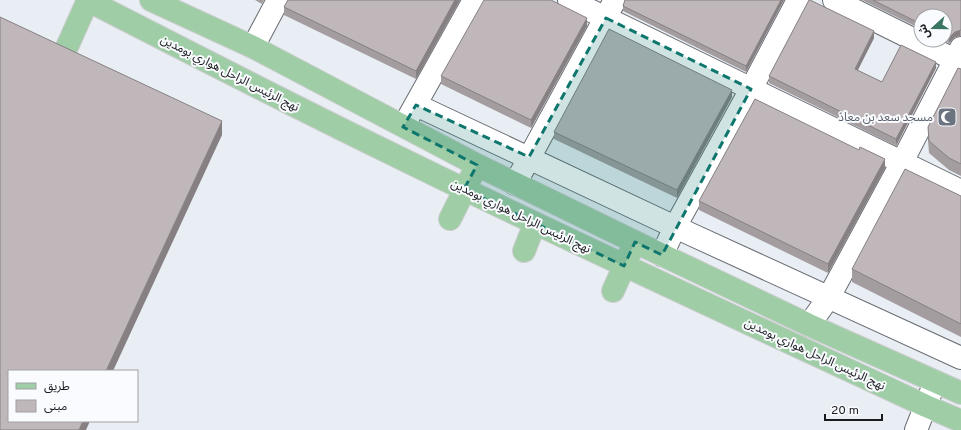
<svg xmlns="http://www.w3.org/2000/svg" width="961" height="430" viewBox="0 0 961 430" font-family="Overpass,'Noto Sans Arabic',sans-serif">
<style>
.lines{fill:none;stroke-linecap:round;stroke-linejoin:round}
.minor-casing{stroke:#696d74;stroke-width:24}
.major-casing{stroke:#cccdce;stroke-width:24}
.minor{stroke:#fff;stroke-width:22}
.major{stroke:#9fcea6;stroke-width:22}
.wall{fill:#a49da0}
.shaded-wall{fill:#868082}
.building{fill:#bfb7ba;stroke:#868082}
.marked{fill:#0f766e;fill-opacity:0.2;stroke:#0f766e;stroke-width:3;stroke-dasharray:8 5;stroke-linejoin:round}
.labels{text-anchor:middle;stroke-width:4;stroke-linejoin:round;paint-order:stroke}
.street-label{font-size:12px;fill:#191b1e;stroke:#f9fbfe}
.worship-label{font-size:12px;fill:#5b616d;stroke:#f9fbfe;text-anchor:end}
</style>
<rect width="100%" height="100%" fill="#e9eef5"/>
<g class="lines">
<defs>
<path id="minor" d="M569,0L961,191
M834,0L961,63
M253,47L278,0
M416,105L675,227L961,358
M408,118L474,0
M515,184L615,0
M662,255L675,227L751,89L798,0
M809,325L829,297L902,162L961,48
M916,430L935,382"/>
<path id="major" d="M87,0C187,51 287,103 388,152C566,240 746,322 926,406L961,421
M151,0L253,47L477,165L635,242L809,325L961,393
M67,47L88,0
M450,219L471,177
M524,251L535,223
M613,291L630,253"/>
</defs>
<!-- minor casing -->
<use href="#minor" class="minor-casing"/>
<!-- major casing -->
<use href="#major" class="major-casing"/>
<!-- minor -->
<use href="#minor" class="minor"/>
<!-- major -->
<use href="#major" class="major"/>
</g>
<!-- wall -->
<path class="wall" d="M255,0H264L262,4Z
M288,0H460L416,79L284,15V7Z
M625,0H784L746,72L623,11V6Z
M862,0H961V36L955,37L949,43L943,40H945V16H921V29Z
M587,26L531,128L441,84V76Z
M874,38L857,70L882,82L936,68L896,146L769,83V76Z
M961,69V176L949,170L929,153L928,140V127Z
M732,97L677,198L554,139V132Z
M885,168L828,273L699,210V201Z
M961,196V337L852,282V269Z"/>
<!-- shaded-wall -->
<path class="shaded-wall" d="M455,0H460L416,79V71Z
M781,0H784L746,72V66Z
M587,18V26L531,128V120Z
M960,30V36L955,37L949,43V38L955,32Z
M874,31V38L855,76V69Z
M936,62V68L896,146V139Z
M732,90V97L677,198V190Z
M222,121V135L113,371H106Z
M885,159V168L828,273V264Z
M83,421H90L86,430H79Z"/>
<!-- building -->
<path class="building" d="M288,0H455L416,71L284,7Z
M484,0H551L587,18L531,120L441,76Z
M625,0H781L746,66L623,6Z
M809,0H810L874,31L855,69L882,82L901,45L936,62L896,139L769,76Z
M873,0H961V30L955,32L949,38L945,35V16H921V24Z
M0,17L222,121L106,371H9V421H83L79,430H0Z
M609,29L732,90L677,190L554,132Z
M958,68L961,69V164L949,158L929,141L928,127Z
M755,99L859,150L860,147L885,159L828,264L699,201Z
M905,169L961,196V324L852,269Z"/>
<!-- marked area -->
<path class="marked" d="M606,18L751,89L662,255L635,242L624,266L464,189L477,165L403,127L416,105L529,157Z"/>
<!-- icons -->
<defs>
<symbol id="mosque-square" viewBox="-11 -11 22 22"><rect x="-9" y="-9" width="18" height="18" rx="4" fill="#6b7280" stroke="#f9fbfe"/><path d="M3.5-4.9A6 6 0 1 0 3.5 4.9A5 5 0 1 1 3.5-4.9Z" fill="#fff"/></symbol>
</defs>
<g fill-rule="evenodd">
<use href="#mosque-square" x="936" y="106" width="22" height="22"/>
</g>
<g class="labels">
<!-- street labels -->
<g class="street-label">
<text transform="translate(230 73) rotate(27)" y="4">نهج الرئيس الراحل هواري بومدين</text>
<text transform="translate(521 216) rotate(26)" y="4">نهج الرئيس الراحل هواري بومدين</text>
<text transform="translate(815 354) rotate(25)" y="4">نهج الرئيس الراحل هواري بومدين</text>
</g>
<!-- worship labels -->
<g class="worship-label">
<text x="933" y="121">مسجد سعد بن معاذ</text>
</g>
</g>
<!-- legend -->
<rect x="8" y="370" width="130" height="52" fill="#f9fbfe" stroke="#9fa1a4"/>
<rect x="16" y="383" width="20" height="6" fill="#9fcea6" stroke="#9fa1a4"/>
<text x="44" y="390" font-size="12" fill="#191b1e">طريق</text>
<rect x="16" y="400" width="20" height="12" fill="#bfb7ba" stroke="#9fa1a4"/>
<text x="44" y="410" font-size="12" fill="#191b1e">مبنى</text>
<!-- north arrow -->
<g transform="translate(933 28) rotate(249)"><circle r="19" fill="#f9fbfe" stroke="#9fa1a4"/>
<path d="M0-3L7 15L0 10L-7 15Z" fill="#397763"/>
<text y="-6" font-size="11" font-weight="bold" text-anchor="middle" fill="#191b1e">ش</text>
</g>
<!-- scale -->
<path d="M825 414v6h57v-6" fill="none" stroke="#191b1e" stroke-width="2"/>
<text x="831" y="414" font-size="12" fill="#191b1e" stroke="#f9fbfe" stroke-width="3" paint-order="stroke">20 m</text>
</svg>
